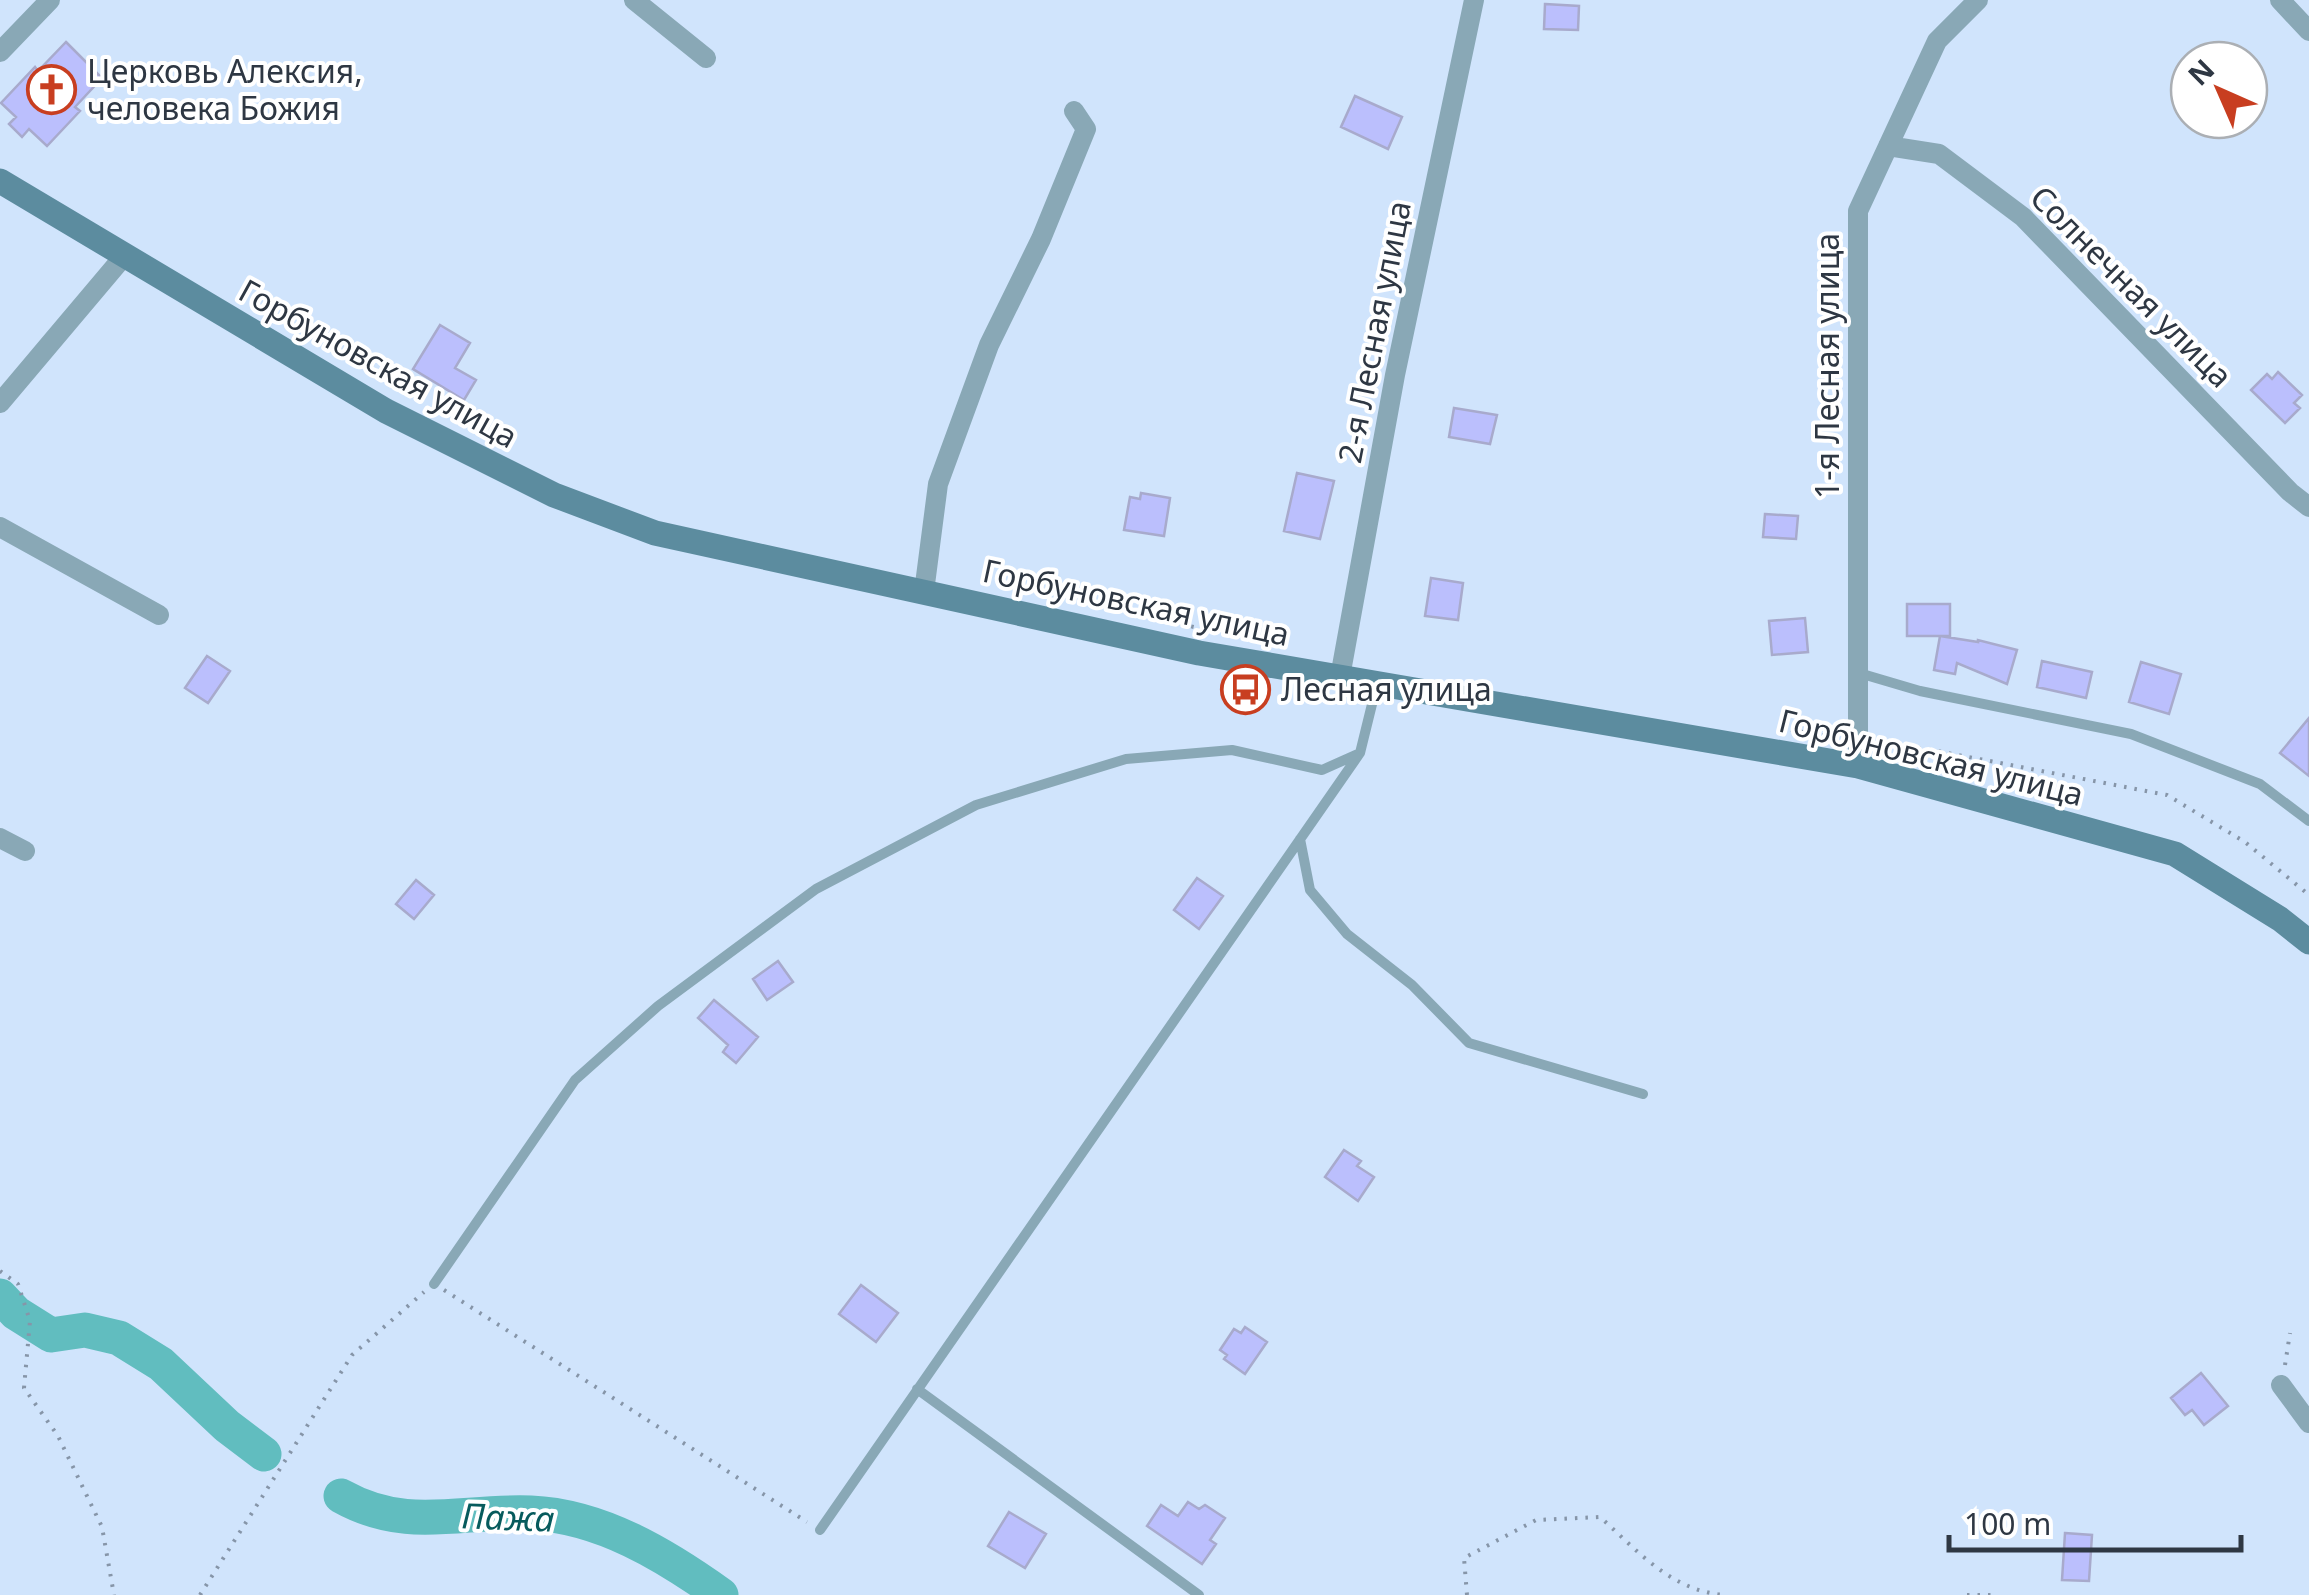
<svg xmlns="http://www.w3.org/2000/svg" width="2309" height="1595" viewBox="0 0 2309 1595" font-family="'Noto Sans',sans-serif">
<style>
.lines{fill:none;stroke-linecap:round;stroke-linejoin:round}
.river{stroke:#61bdbf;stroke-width:35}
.building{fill:#bbbffd;stroke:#a8aacc;stroke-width:2.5}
.path{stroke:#8695a8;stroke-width:4;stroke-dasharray:2.5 8;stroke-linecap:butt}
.lane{stroke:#89a8b6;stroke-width:10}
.street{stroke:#89a8b6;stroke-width:20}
.secondary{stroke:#5c8c9f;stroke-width:25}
.labels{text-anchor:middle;stroke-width:8;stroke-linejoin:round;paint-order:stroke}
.poi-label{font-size:32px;fill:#2e3743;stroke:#fff;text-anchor:start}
.street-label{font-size:32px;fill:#2e3743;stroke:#fff}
.water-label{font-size:35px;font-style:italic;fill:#075b5d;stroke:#fff}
</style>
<rect width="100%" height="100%" fill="#d0e4fc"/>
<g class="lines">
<!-- river -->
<path class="river" d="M0,1296L16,1313L51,1335L85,1330L119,1338L161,1364L227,1426L264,1454
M341,1496C407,1533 460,1510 531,1513C601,1516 665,1555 721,1595"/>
</g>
<!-- building -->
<path class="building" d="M1545,4L1579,6L1578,30L1544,29Z
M66,42L102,78L75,107L80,111L47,146L29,129L22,137L9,124L16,117L1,103L35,67L38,71Z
M1355,96L1402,117L1388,149L1341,127Z
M440,325L470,343L455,368L476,380L464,400L413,369Z
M2278,372L2302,395L2294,403L2300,408L2285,423L2251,390L2267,374L2272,379Z
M1454,408L1497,415L1490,444L1449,437Z
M1297,473L1334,481L1320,539L1284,531Z
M1141,493L1170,498L1164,536L1124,530L1130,497L1140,499Z
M1765,514L1798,516L1796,539L1763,537Z
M1431,578L1463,583L1458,620L1425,616Z
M1907,604H1950V636H1940L1978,642V640L2017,650L2007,684L1957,663L1955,674L1934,670L1940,636H1907Z
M1805,618L1808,652L1772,655L1769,621Z
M207,656L230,671L208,703L185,688Z
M2042,661L2092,672L2086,698L2037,687Z
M2141,662L2181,674L2169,714L2129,702Z
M2309,718V776L2280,753Z
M1197,878L1223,896L1199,929L1174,910Z
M416,880L434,895L414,919L396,904Z
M778,961L793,982L767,1000L753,979Z
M714,1000L758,1037L736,1063L723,1052L728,1045L698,1018Z
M1344,1150L1361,1161L1357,1166L1374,1177L1358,1201L1325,1177Z
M861,1285L898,1313L876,1342L839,1314Z
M1245,1327L1267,1342L1245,1374L1224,1359L1227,1355L1220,1350L1234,1329L1241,1333Z
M2201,1373L2228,1406L2204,1425L2192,1410L2185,1415L2171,1398Z
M1188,1502L1199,1509L1205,1505L1225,1518L1210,1540L1216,1544L1202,1564L1147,1526L1161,1505L1178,1516Z
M1009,1512L1046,1534L1025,1568L988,1546Z
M2065,1533L2092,1535L2089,1581L2062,1580Z"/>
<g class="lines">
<!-- path -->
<path class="path" d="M1181,624L1211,631
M1791,730L1841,738
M1876,743L1927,749L2167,795L2245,842L2309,895
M0,1271L18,1284L30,1321L24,1388L58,1436L102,1527L114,1595
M444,1290L807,1522
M2285,1365L2290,1333
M200,1595L352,1355L424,1292
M1467,1595L1464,1558L1536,1520L1600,1517C1638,1551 1671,1591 1725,1595
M1967,1595H1996"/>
<!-- lane -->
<path class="lane" d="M1859,673L1920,691L2131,734L2260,784L2309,821
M1300,839L1310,890L1347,934L1412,985L1469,1043L1643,1094
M434,1284L575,1080L658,1006L816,889L976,805L1126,759L1232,750L1322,770L1360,753
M917,1389L1199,1595
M820,1530L1360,753L1377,684"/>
<!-- street -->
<path class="street" d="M634,0L706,58
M2280,0L2309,31
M0,52L50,0
M1888,146L1939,154L2023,217L2290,492L2309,507
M0,403L124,256
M0,527L159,615
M924,592L938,484L989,345L1041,239L1086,129L1074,111
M1340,677L1395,375L1474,0
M1858,766V211L1937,41L1978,0
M0,838L25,851
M2281,1385L2309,1423"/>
<!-- secondary -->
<path class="secondary" d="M0,181L386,411L554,495L655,533L1199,653L1858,766L2175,854L2280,919L2309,942"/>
</g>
<!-- icons -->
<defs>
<symbol id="church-ring" viewBox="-11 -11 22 22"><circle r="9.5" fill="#fff" stroke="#c83e20" stroke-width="1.5"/><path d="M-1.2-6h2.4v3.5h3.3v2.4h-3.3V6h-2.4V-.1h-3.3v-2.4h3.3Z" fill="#c83e20"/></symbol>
<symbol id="bus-ring" viewBox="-11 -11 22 22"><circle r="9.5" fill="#fff" stroke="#c83e20" stroke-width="1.5"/><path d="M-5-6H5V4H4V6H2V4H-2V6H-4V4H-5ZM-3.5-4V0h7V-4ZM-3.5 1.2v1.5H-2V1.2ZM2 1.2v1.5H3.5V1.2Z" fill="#c83e20"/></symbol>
</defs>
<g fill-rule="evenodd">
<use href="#church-ring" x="24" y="62" width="55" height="55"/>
<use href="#bus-ring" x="1218" y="662" width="55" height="55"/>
</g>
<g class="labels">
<!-- poi labels -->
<g class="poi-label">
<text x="87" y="83">Церковь Алексия,<tspan x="87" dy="37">человека Божия</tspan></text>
<text x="1281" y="701">Лесная улица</text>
</g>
<!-- street labels -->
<g class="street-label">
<text transform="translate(2131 287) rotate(45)" y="11">Солнечная улица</text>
<text transform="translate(1375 332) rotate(-79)" y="11">2-я Лесная улица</text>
<text transform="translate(378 364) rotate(29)" y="11">Горбуновская улица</text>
<text transform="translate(1828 366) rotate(-90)" y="11">1-я Лесная улица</text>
<text transform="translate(1136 603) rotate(12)" y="11">Горбуновская улица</text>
<text transform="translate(1931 758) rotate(14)" y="11">Горбуновская улица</text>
</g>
<!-- water labels -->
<g class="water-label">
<text transform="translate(508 1518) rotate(2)" y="12">Пажа</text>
</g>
</g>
<!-- north arrow -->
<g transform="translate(2219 90) rotate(315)"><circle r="48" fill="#ffffff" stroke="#abafb4" stroke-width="2.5"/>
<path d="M0-8L18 38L0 25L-18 38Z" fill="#c83e20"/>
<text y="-15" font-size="28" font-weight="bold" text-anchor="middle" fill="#2e3743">N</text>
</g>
<!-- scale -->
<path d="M1949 1535v15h292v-15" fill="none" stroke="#2e3743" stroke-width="5"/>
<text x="1964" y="1535" font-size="30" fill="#2e3743" stroke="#ffffff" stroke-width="8" paint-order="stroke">100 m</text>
</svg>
